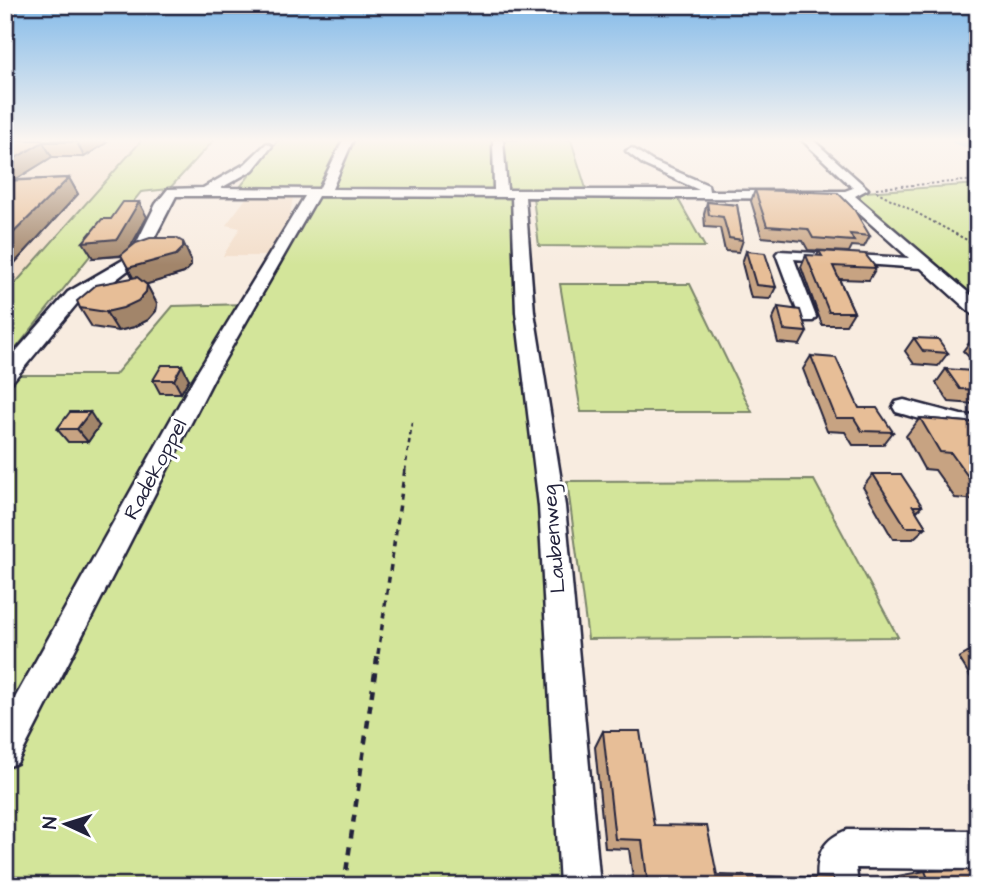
<svg xmlns="http://www.w3.org/2000/svg" width="983" height="891" viewBox="0 0 983 891" font-family="'Architects Daughter',sans-serif">
<style>
.built{fill:#f3deca}
.green{fill:#d3e59a;stroke:#7a846a;stroke-width:2}
.lines{fill:none;stroke-linecap:round;stroke-linejoin:round}
.river{fill:#8dc2eb;fill-rule:evenodd}
.minor-casing{stroke:#22223b;stroke-width:5}
.path-far3{stroke:#22223b;stroke-width:2;stroke-dasharray:2.5 2.5;stroke-linecap:butt}
.path-far2{stroke:#22223b;stroke-width:2.5;stroke-dasharray:4.5 4.5;stroke-linecap:butt}
.path-far1{stroke:#22223b;stroke-width:3.5;stroke-dasharray:6 6;stroke-linecap:butt}
.path{stroke:#22223b;stroke-width:4.5;stroke-dasharray:8 8;stroke-linecap:butt}
.minor{fill:#fff;fill-rule:evenodd}
.wall{fill:#c7a382;stroke:#22223b;stroke-width:2}
.shaded-wall{fill:#a2856a;stroke:#22223b;stroke-width:2}
.building{fill:#e7be97;stroke:#22223b;stroke-width:2}
.labels{text-anchor:middle;stroke-width:6;stroke-linejoin:round;paint-order:stroke}
.street-label{font-size:21px;fill:#22223b;stroke:#fff}
</style>
<rect width="100%" height="100%" fill="#f8ece0"/>
<filter id="ink" filterUnits="userSpaceOnUse"><feTurbulence type="fractalNoise" baseFrequency=".0143" numOctaves="2"/><feDisplacementMap in="SourceGraphic" scale="14" xChannelSelector="R" yChannelSelector="G"/><feConvolveMatrix kernelMatrix="1 2 1 2 8 2 1 2 1" color-interpolation-filters="sRGB"/></filter>
<g filter="url(#ink)">
<!-- built -->
<path class="built" d="M5,140H142L5,295Z
M247,197H293L289,221L270,256H223L240,228L226,225Z"/>
<!-- green -->
<path class="green" d="M142,140H214L169,189L141,192L5,362V295Z
M278,140H571L587,192L519,193L580,886H5V375H115L173,306L247,304L313,193L236,192Z
M978,184V301L856,197L865,192Z
M533,197H677L705,247L539,246Z
M560,284H690L752,412H581Z
M814,480L898,637L588,639L567,481Z"/>
<g class="lines">
<!-- river -->
<path class="river" d="M951,140L978,142V151L953,143Z"/>
<defs>
<path id="minor" d="M343,140H353L332,189L494,190L493,140H503L507,190H699L644,165L626,151L632,148L652,161L708,185L709,191H845L853,188L802,140H813L868,189L855,196L978,301V315L972,314L921,268L794,259L816,317L813,321H801L776,254L779,251L909,258L843,199L525,197L534,312L565,506L600,886H560L539,506L516,312L512,197L318,196L214,378L17,763L5,768V716L194,378L305,196H176L144,258L114,281L128,287V295H116L102,287L80,300L12,382L5,383V364L68,292L130,256L156,204L168,189L203,188L245,164L267,143L272,146L253,170L221,188L319,189Z
M904,400L961,415L978,416V432L961,431L896,412L893,407L896,402Z
M847,830L978,831V869L856,868L858,886H818C816,858 819,841 847,830Z"/>
</defs>
<!-- minor casing -->
<use href="#minor" class="minor-casing"/>
<!-- path-far3 -->
<path class="path-far3" d="M876,188L978,180
M876,191L978,246"/>
<!-- path-far2 -->
<path class="path-far2" d="M405,471L412,422"/>
<!-- path-far1 -->
<path class="path-far1" d="M378,654L405,469"/>
<!-- path -->
<path class="path" d="M344,886L378,652"/>
<!-- minor -->
<use href="#minor" class="minor"/>
</g>
<!-- wall -->
<path class="wall" d="M5,140L106,143L84,157H52L15,180L69,178L78,194L11,267H5Z
M755,190L870,236L864,247L852,246L849,252L808,250L803,241L762,237L751,201Z
M707,202L737,205L743,240L739,252L725,251L720,228L705,227L704,214Z
M147,217L130,247L183,242L191,260V266L184,273L146,284L157,304L156,311L148,320L134,327L118,331L92,327L80,308L133,278L122,256L93,258Z
M746,251L776,287L770,299L751,298L742,263Z
M819,251L876,268L869,280L839,279L854,312L846,325H822L801,267L806,255L817,256Z
M778,307L807,332L800,345L778,343L772,320Z
M914,338L948,353L938,366L914,364L905,351Z
M973,338H978V366L963,351Z
M811,356L859,408L893,432L883,445H853L845,432L827,431L803,369Z
M946,369L978,379V402L975,404L949,402L936,383Z
M189,379L181,393H160L153,380Z
M920,418L978,423V500L955,498L935,470L924,469L906,436Z
M99,426L88,442H68L57,429Z
M873,474L922,506L916,512L926,527L913,539H893L863,487Z
M976,648H978V689L959,658Z
M603,731L654,825L717,875L835,886H634L629,849L605,848L595,747Z
M925,871L978,886H891L887,878Z"/>
<!-- shaded-wall -->
<path class="shaded-wall" d="M80,140H104L106,143L84,157L77,142Z
M43,142L52,157L5,186V164Z
M69,178L78,194L11,267L5,259V241Z
M139,202L147,217L126,255L93,258L83,242Z
M183,242L191,260V266L184,273L138,287L128,268Z
M147,285L157,304L156,311L148,320L134,327L118,331L106,312Z
M182,365L189,379L181,393L174,380Z
M90,412L99,426L88,442L77,429Z"/>
<!-- building -->
<path class="building" d="M5,140H80L77,142H43L5,164Z
M5,177H11L7,181L69,178L5,241Z
M755,190L838,193L854,209L870,236L850,234L854,241L813,238L808,229L767,226Z
M123,202H139L117,239L83,242L102,219H111Z
M707,202L737,205L743,240L729,238L723,217L709,215Z
M150,238H176L183,242V248L176,255L128,268L121,255L136,243Z
M746,251L765,253L776,287L756,285Z
M819,251L865,254L876,268L833,266L854,312H829L806,255L822,256Z
M137,277L147,285L146,292L138,301L123,308L106,312L80,308L77,301L96,285Z
M778,307L800,310L807,332L784,330Z
M914,338L938,339L948,353L923,351Z
M811,356L836,358L859,408H877L893,432L862,431L854,418H836Z
M162,365H182L174,380H153Z
M946,369L972,371L978,379V390L960,389Z
M70,412H90L77,429H57Z
M920,418L978,423V482H972L951,453L940,452Z
M873,474H901L922,506H913L926,527H906Z
M603,731H640L654,825L707,826L717,875L833,878L835,886H648L642,840L615,839Z
M978,870V886H931L925,871Z"/>
</g>
<!-- sky -->
<linearGradient id="sky" x2="0" y2="1"><stop stop-color="#83bae9"/><stop offset="0.53" stop-color="#fcf6f1"/><stop offset="1" stop-color="#fcf6f1" stop-opacity="0"/></linearGradient>
<rect width="983" height="265" fill="url(#sky)"/>
<g class="labels">
<!-- street labels -->
<g class="street-label">
<text transform="translate(155 469) rotate(-62)" y="7">Radekoppel</text>
<text transform="translate(553 539) rotate(-95)" y="7">Laubenweg</text>
</g>
</g>
<!-- margin -->
<rect width="983" height="891" fill="none" stroke="#fff" stroke-width="28"/>
<rect x="14" y="14" width="955" height="863" fill="none" stroke="#22223b" stroke-width="2.5" filter="url(#ink)"/>
<!-- north arrow -->
<g transform="translate(66 824) rotate(274)" stroke="#ffffff" stroke-width="5" paint-order="stroke">
<path d="M0-5L12 26L0 18L-12 26Z" fill="#22223b"/>
<text y="-10" font-size="19" font-weight="bold" text-anchor="middle" fill="#22223b">N</text>
</g>
</svg>
